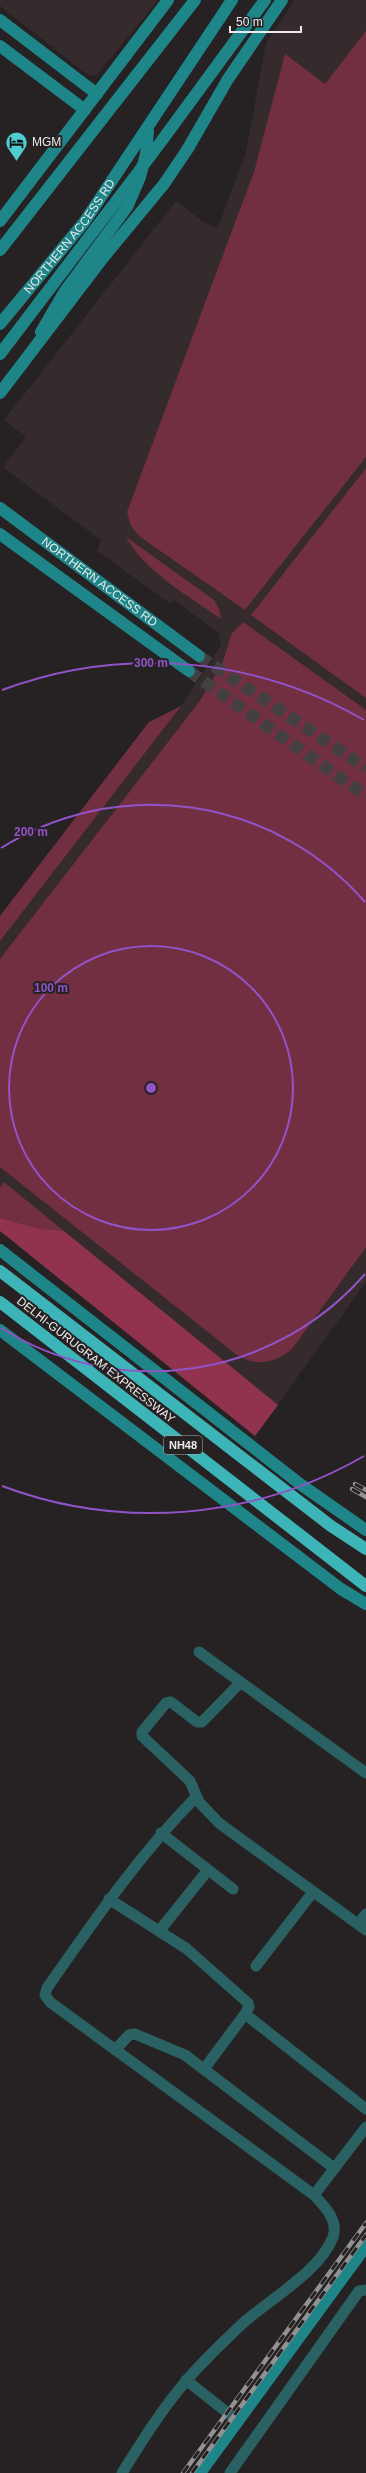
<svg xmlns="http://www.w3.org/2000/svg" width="366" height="2473" viewBox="0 0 366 2473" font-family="Helvetica,sans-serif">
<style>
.built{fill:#352b2d}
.green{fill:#732f42}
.forest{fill:#91324f}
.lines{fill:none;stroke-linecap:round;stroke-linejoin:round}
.secondary-tunnel{stroke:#444041;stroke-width:12;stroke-dasharray:12 6;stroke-linecap:butt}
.street{stroke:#2a6264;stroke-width:11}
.secondary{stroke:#1e8589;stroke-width:12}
.highway{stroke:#3cb4b8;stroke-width:12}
.rail-casing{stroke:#949192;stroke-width:4.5}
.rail{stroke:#262223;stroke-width:3;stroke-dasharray:9;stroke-linecap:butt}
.secondary-bridge{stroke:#1e8589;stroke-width:12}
.ring{fill:none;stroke:#9252c8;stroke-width:2}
.labels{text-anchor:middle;stroke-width:4;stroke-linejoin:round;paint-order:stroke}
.shield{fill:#262223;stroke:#b1aeae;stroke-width:1}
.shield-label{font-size:11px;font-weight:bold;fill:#eceaea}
.poi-label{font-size:12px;fill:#eceaea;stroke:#262223;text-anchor:start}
.street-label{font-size:12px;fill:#eceaea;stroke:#262223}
.centre{fill:#9252c8;stroke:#262223;stroke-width:2}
.ring-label{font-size:12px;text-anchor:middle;font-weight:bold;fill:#9252c8;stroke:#262223;stroke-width:4;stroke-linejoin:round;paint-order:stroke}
</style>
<rect width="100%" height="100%" fill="#262223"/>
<!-- built -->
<path class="built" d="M0,0H158L96,76L88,75L0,6Z
M295,0H366V1282L255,1436L0,1231V916L149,722L181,706L221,645L218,632L174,600L171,604L97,551L101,540L3,467L26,437L4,420L176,201L205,223L218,228L246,152L266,43Z"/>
<!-- green -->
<path class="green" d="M366,31V457L245,610L139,536L131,526L127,512L254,172L285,54L325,84Z
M366,468V698L251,615Z
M126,537L214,600L219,609L221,619C189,596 146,573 126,537Z
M243,622L366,710V1247L292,1349C275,1363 257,1367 237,1355L0,1167V959L199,702L222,664L232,633Z
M181,706L0,941V916L149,722Z
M4,1182L64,1231L41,1229L0,1218V1188Z"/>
<!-- forest -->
<path class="forest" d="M0,1218L41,1229L64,1231L278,1405L255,1436L0,1231Z"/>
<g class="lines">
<!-- secondary-tunnel -->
<path class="secondary-tunnel" d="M199,656L366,768
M189,671L366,796"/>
<!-- street -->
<path class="street" d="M199,1652L366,1773
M241,1682L202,1722H197L171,1702L166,1703L142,1732V1736L190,1781L199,1802L219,1823L366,1930
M161,1833L233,1889
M109,1899L187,1949L248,2003L249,2007L245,2014L204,2069
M358,1924L366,1914
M160,1930L208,1870
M256,1966L313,1892
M245,2014L366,2109
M115,2050L129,2035L135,2034L185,2055L334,2168
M314,2195L366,2127
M186,2380L238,2421
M122,2473C142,2441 162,2409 186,2381C203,2361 223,2342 242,2324C268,2300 320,2272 333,2237C339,2220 324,2206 314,2195L50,2002L45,1995L47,1988C94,1921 139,1855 196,1797
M230,2473L359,2291L366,2290"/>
<!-- secondary -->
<g class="secondary">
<path d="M0,20L97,94"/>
<path d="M0,46L85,110"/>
<path d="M163,139L265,0"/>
<path d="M0,221L168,0"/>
<path d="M0,250L195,0"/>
<path id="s1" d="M0,324L85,221L232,0"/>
<path d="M41,332L65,291L127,207L140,177L146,154L148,131"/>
<path d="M0,354L137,174"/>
<path d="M0,393L102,259L164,184L187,150L228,79L282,0"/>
<path id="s2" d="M0,508L199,656"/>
<path d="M0,534L189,671"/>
<path d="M0,1250L300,1484L366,1530"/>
<path d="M0,1330L341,1589L366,1604"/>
<path d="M200,2473L366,2246"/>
</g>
<!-- highway -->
<path class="highway" d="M0,1271L331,1526L366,1549
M0,1302L366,1586"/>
<defs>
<path id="rail" d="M355,1484L366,1490
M352,1489L366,1497
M183,2473L366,2223
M192,2473L366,2235"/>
</defs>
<!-- rail casing -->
<use href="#rail" class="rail-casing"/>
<!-- rail -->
<use href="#rail" class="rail"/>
<!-- secondary-bridge -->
<path class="secondary-bridge" d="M139,171L163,139"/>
</g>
<!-- distance rings -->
<g class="ring">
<circle cx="151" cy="1088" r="142"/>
<path d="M365 1274A283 283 0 0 1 1 1328M1 848A283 283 0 0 1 365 902"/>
<path d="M364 1456A425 425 0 0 1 2 1486M2 690A425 425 0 0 1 364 720"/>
</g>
<!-- icons -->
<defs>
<symbol id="hotel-pin" viewBox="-11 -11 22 30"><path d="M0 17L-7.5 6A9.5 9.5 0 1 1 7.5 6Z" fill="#51ccd1" stroke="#262223"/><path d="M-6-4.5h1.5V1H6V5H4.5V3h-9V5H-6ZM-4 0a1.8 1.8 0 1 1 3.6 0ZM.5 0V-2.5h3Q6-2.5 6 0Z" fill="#111"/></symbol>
</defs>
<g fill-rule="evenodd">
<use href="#hotel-pin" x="4" y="130" width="25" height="34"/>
</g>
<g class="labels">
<!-- shield labels -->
<rect class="shield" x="164" y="1436" width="38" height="18" rx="3"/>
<g class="shield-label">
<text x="183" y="1449">NH48</text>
</g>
<!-- poi labels -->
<g class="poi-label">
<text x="32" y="146">MGM</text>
</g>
<!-- street labels -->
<g class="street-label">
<text dy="4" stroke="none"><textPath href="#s1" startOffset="112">NORTHERN ACCESS RD</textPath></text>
<text dy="4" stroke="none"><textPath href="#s2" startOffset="124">NORTHERN ACCESS RD</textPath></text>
<text transform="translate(96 1360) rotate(38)" y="4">DELHI-GURUGRAM EXPRESSWAY</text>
</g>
</g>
<circle cx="151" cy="1088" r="6" class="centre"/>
<g class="ring-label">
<text x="151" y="667">300 m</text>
<text x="31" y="836">200 m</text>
<text x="51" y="992">100 m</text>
</g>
<!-- scale -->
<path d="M230 26v6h71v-6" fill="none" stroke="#eceaea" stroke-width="2"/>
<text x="236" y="26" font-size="12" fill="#eceaea" stroke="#262223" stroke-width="3" paint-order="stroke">50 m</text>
</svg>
